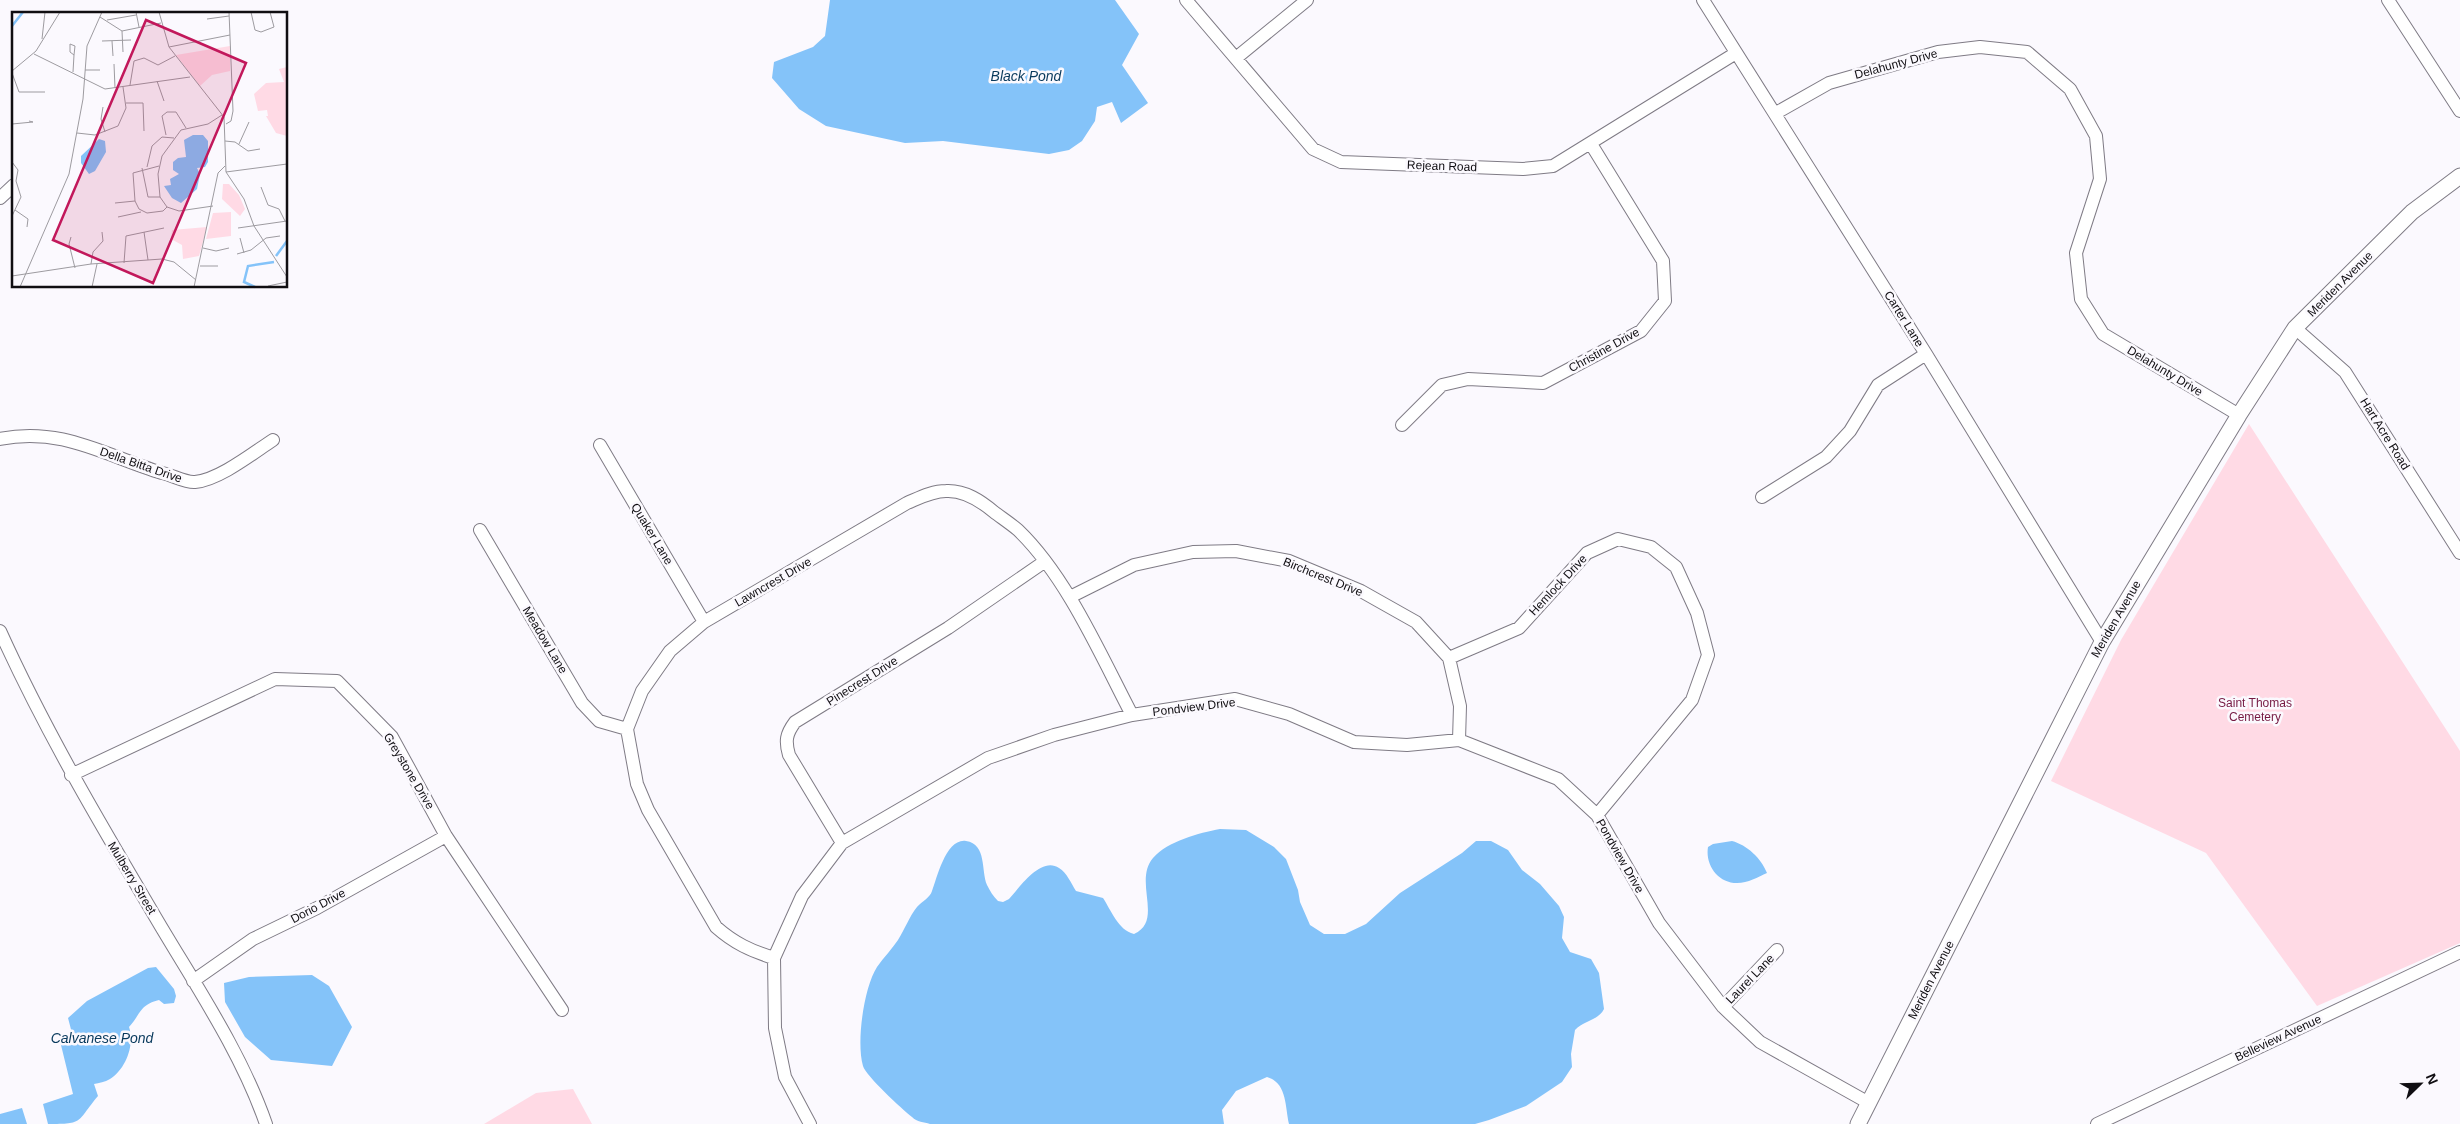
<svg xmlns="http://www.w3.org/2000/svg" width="2460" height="1124" viewBox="0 0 2460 1124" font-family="Helvetica,sans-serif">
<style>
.green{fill:#ffdae5}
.water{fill:#84c3f9}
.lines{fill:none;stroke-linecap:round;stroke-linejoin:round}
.minor-casing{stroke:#7f7b85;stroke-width:14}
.major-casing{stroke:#7f7b85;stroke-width:17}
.minor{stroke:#fff;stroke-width:12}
.major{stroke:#fff;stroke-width:15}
.labels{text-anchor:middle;stroke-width:5;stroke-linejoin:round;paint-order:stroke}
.street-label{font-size:12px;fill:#100e12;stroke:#fbf9fe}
.park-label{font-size:12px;fill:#761a43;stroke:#fbf9fe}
.water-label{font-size:14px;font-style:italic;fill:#08395c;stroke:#fbf9fe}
.inset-river{fill:none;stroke:#84c3f9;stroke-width:2.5}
.inset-road{fill:none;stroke:#9d9ba0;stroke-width:1}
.view{fill:#c2185b;fill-opacity:0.15;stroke:#c2185b;stroke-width:2.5}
.inset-edge{fill:none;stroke:#100e12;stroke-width:2.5}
</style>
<rect width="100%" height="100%" fill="#fbf9fe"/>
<!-- green -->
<path class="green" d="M2249,424L2460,751V943L2317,1006L2206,853L2051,781L2121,640Z
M573,1089L592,1124H484L536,1093Z"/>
<!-- water -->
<path class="water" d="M830,0H1115L1139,34L1122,65L1148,103L1121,123L1112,102L1097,107L1095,121L1082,141L1069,150L1049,154L943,141L905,143L826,126L799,109L772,78L774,62L813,47L825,36Z
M1220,829L1246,830L1274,847L1286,859L1298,890L1300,902L1310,925L1324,934H1345L1366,924L1400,893L1462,853L1476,841H1491L1508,850L1522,870L1540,884L1559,906L1564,917L1562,938L1570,952L1591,959L1599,973L1604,1009C1598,1021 1584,1020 1575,1030L1571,1054L1572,1067L1562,1082L1526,1106L1489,1120L1475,1124H1289C1285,1106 1287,1083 1267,1077L1236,1091L1222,1110L1224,1124H930C924,1122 917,1122 912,1117C902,1109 866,1076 863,1066C856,1042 864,987 877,967C884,957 892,949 898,940C905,929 909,917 917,907C922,901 930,898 932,891C937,878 946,838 966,841C987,844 981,871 987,885C990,891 993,896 998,901L1003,902L1009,899C1020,887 1041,856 1059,868C1067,873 1071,883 1076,891L1103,898C1111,910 1118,930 1134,934C1164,921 1133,881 1153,858C1168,841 1199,833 1220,829Z
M1732,841C1747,845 1761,858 1767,873C1758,877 1748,883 1737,883C1718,883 1705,865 1708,847L1713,844Z
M156,967L174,989L176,996L174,1003L164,1004L159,1000C139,1005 141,1014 129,1027C135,1044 126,1069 110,1079C105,1082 99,1083 94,1084L98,1096C76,1122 85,1124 48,1124L43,1104L73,1094L60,1041L73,1037L68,1018L87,1001L148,968Z
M312,975L329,986L352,1027L332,1066L271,1060L245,1037L225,1002L224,983L249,977Z
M22,1108L27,1124H0V1114Z"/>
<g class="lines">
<defs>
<path id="minor" d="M1186,0L1313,149L1341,162L1523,169L1553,166L1736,53
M1703,0L1926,354L2102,642
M2388,0L2460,111
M1236,58L1307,0
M1776,113L1829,83L1938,52L1980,47L2027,52L2070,89L2096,136L2100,179L2076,253L2081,299L2103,334L2239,415
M0,198L14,185
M2295,328L2345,372L2460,553
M1402,425L1442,385L1468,379L1543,383L1641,331L1665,301L1663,261L1591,144
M0,439C61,426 106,456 162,473C172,475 186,483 195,482C219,480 253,453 273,440
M600,445L704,622
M1762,497L1826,457L1850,431L1878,385L1926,354
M480,530L582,703L599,721L627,729
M1070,597L1134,565L1193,552L1236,551L1289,561L1361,591L1416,622L1449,658L1460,706L1459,740
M0,631C47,735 105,832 163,930C200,992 242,1055 266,1124
M1449,658L1519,628L1587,553L1618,539L1651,547L1676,567L1697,613L1708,655L1692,700L1597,815
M71,775L275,679L337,681L392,737L446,836L562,1010
M842,843L789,755C785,741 786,734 795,722L948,628L1044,562
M774,958C751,951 734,943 716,927L648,810L637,784L627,729L642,691L670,651L704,622L907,503C919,498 932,491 946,491C965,490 981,501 994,512C1002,518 1011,524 1018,530C1067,577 1101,656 1132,715
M193,981L253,939L317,908L446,836
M1723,1007L1777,950
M810,1124L785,1077L775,1028L774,958L802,896L842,843L988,758L1054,735L1132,715L1235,699L1289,714L1354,742L1407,745L1459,740L1558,779L1597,815L1659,923L1723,1007L1760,1042L1869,1103
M2097,1124L2460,952"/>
<path id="major" d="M1858,1124L2102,642L2239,415L2295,328L2412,212L2460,176"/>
</defs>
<!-- minor casing -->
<use href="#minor" class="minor-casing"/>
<!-- major casing -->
<use href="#major" class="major-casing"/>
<!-- minor -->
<use href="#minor" class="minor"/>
<!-- major -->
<use href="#major" class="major"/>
</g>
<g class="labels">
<!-- street labels -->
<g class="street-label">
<text transform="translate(1896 64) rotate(-15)" y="4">Delahunty Drive</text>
<text transform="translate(1442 166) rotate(2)" y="4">Rejean Road</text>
<text transform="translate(2340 284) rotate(-45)" y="4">Meriden Avenue</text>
<text transform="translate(1904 319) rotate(58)" y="4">Carter Lane</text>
<text transform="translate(1604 350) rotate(-29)" y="4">Christine Drive</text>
<text transform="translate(2165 371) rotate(31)" y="4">Delahunty Drive</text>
<text transform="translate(2385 434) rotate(58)" y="4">Hart Acre Road</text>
<text transform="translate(141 465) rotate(19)" y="4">Della Bitta Drive</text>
<text transform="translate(652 534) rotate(59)" y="4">Quaker Lane</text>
<text transform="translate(1323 577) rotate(22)" y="4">Birchcrest Drive</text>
<text transform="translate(773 582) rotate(-30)" y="4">Lawncrest Drive</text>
<text transform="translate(1558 585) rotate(-47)" y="4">Hemlock Drive</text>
<text transform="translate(2116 619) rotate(-60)" y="4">Meriden Avenue</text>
<text transform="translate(545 640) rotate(59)" y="4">Meadow Lane</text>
<text transform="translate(862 681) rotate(-32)" y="4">Pinecrest Drive</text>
<text transform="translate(1194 707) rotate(-7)" y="4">Pondview Drive</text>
<text transform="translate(409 771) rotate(59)" y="4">Greystone Drive</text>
<text transform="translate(1620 856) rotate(60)" y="4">Pondview Drive</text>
<text transform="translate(132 878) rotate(59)" y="4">Mulberry Street</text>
<text transform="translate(318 906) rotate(-28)" y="4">Dorio Drive</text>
<text transform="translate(1750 979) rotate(-46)" y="4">Laurel Lane</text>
<text transform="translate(1931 980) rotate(-63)" y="4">Meriden Avenue</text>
<text transform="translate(2278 1038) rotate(-25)" y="4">Belleview Avenue</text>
</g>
<!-- park labels -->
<g class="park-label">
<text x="2255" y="707">Saint Thomas<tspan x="2255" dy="14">Cemetery</tspan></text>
</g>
<!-- water labels -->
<g class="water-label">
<text x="1026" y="81">Black Pond</text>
<text x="102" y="1043">Calvanese Pond</text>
</g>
</g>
<!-- overview -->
<g transform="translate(12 12)">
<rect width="275" height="275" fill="#fbf9fe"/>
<path d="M218,34V59L200,63L188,74L164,43ZM275,55V124L264,121L254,104H256L255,98L246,99L242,82L254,71L272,70L267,57ZM211,172H217L227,183L233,197L228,204L210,187ZM219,200V224L194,227L201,201ZM195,215L187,244L171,247L170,233L159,227L160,218Z" fill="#ffdae5"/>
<path d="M181,123H191L196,129V150L193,155L185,156L188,162L185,177L169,191L160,186L152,174L159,173L158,167L167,162L161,158V150L166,146L174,145L172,128ZM87,127L93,129L94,140L83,159L77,162L69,151V144Z" fill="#84c3f9"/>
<path class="inset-river" d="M0,14L11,0M264,244L275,229M243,275L232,270L236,254L262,250"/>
<path class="inset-road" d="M124,0L127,15M147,0L157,35L212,105L214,160L232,187L242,214L275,265M239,0L243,18L249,20L262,15L258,0M88,5L110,19L149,11M195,7L217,4M95,8L124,3M110,19L111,40M30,27L33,0M90,29L119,28M100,29L101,44M157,35L218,23M22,42L93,77L178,65M102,52L103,76M73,58H88M0,59L24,39L48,0M61,60L62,43L63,34L58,32V40L62,43M0,61L7,80H33M145,69L152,89M118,73L122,49L132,46L146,53L163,44M114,91H131L132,119M91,95L89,107L93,120M0,112L21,110L17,109M214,112L219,109L221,99L217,0M65,121L83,123L106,114L114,96L111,75M154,123L150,104L155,100H164L174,116M213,129L223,130L236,139L248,137M227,132L237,110M0,150L6,158L4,169L9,185L0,204M147,154L121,161L123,189L127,197L135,201L151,199L155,195M135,155L140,134L150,125L162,126M130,156L136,185H148M214,160L275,152M249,175L256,193L267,197L273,209M103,191L123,189M201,194L167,199L155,195L148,185L146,162L150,144L169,118L196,112L210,103M3,198L16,207L15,215M106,205L129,200M226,216L275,209M132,220L136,248M59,225L57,232L63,256M228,226L232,241M191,236L204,239L217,236M225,242L239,238L254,226L268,224M112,251L114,224L152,216M79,252L81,240L91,229L90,220M188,254H206M0,264L79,252L150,247L162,250L184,268M256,274L275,270M8,275L57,162L71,87L75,34L90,0M80,275L85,252M182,275L206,161L213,154"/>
<path class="view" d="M134,8L234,51L141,271L41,228Z"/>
<rect width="275" height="275" class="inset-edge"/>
</g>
<!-- north arrow -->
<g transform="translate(2420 1084) rotate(67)" stroke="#fbf9fe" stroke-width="4" paint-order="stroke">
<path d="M0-4L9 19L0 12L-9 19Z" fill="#100e12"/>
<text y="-8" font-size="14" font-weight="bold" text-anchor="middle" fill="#100e12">N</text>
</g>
</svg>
